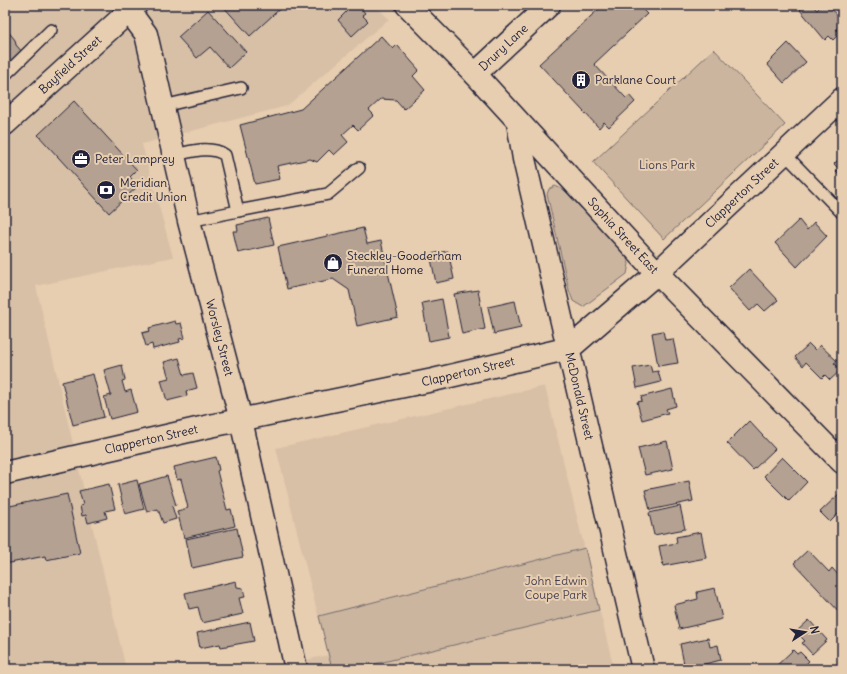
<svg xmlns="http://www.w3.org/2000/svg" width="847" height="674" viewBox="0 0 847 674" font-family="Delius,sans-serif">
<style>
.built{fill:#d8c0a7}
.green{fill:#cbb59f;stroke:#766c6d}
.building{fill:#b4a191;stroke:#22223b}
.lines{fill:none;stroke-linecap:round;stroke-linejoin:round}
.service-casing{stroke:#22223b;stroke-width:14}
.minor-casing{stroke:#22223b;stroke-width:25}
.secondary-casing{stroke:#22223b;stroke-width:25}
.service{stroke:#e8ceb0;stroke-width:11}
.minor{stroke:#e8ceb0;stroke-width:22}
.secondary{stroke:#e8ceb0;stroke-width:22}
.labels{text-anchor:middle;stroke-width:4;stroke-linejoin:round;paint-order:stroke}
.street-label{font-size:12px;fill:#22223b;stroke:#e8ceb0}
.poi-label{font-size:12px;fill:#22223b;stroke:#e8ceb0;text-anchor:start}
.park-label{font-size:12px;fill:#443f4f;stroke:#e8ceb0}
</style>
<rect width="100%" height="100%" fill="#e8ceb0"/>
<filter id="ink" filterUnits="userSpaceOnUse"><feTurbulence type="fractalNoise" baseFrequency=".025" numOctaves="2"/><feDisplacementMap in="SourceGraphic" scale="8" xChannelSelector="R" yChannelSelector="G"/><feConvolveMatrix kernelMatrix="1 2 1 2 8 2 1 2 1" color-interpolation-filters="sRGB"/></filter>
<g filter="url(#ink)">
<!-- built -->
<path class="built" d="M5,5H375L389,19L287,106L142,144L173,257L36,286L126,669H5Z
M545,386L614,669H265L328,655L276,448Z"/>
<!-- green -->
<path class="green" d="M714,49L785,125L664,239L593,162Z
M555,186L564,190L569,195L625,254L629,264L627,274L583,307L573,301L569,290L547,194L549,189Z
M585,548L599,610L354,669H332L319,616Z"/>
<!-- building -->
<path class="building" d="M222,5H284L250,36Z
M353,5L356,9L359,6L365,13L362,15L368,21L352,36L338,20Z
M603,5H638L647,14L594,64L626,98L629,95L635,102L609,127L604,122L599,128L539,64Z
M805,5H812L817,10L822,5H828L842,20V23L836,29L840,33L833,40L829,36L825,40L800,10Z
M208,10L246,52L229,68L210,47L197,58L178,37Z
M7,30L15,40L16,45L23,53L10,65L5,60V32Z
M381,36L393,49L397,45L419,70L413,76L425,90L404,109L396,100L381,99L369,110L374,115L358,130L353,125L342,135L348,142L334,155L329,150L317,162L310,159L277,166L280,179L255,184L240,125L301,109Z
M788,43L806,62L784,83L767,64Z
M74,101L137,170L130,177L138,186L109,213L38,135Z
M842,156V178L836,172L839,169L834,164Z
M268,218L274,245L238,253L233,231H238L237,225Z
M799,220L807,230L814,222L827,236L797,267L775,243Z
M363,228L367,244L381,241L398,317L357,326L349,290L333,279L287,289L278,247Z
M448,251L454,279L436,283L430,254Z
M749,269L778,300L765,311L758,304L750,311L729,288Z
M478,290L485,329L462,334L454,294Z
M442,299L449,337L429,341L422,303Z
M515,301L521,328L494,334L488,307Z
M175,321L176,324L181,323L185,338L179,339L180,342L153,349L152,344L146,346L142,333L150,331L149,328Z
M663,331L665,340L673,339L678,363L658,366L652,333Z
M809,344L815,350L820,345L837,361L834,363L841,370L830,380L825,375L822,378L806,362L803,366L795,357Z
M179,358L184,375L193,373L197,388L186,391L187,396L167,401L161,380L169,378L164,362Z
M122,365L125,380L122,381L125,392L131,390L137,412L110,419L104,397L111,395L104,370Z
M650,365L652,372L658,371L661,382L637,388L633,368Z
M93,374L104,417L73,425L62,382Z
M672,389L676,406L666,409L668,413L642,420L637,402L642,401L641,397Z
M842,394V406L836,400Z
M749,421L775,449L753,470L727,443Z
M667,441L673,469L645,475L638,448Z
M216,457L219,470L217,471L227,510L231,509L235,526L184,538L177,511L188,508L181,479L177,480L174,467Z
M782,457L807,482L789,501L764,476Z
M167,476L176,505L172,506L176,519L163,523L158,509L147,512L139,484Z
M137,480L144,509L125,514L118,485Z
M689,481L693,501L650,510L645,490Z
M109,484L115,509L105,511L107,518L88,523L86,515L82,516L80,506L83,505L79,491Z
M67,494L80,553L46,560L45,556L5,564V507Z
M839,494L842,497V510L830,522L820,512Z
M680,506L685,529L654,535L649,513Z
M237,528L243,557L192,568L186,539Z
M701,532L706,558L663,566L659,546L677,543L676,537Z
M808,550L829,572L832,568L842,579V615L794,563Z
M236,581L237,587L243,588L245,597L239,598L243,614L202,623L198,607L189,609L185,593Z
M715,588L722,619L679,629L674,605L698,599L697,592Z
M809,620L827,640L812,654L802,643L805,641L796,632Z
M250,622L254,641L221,647L220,644L200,648L197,633Z
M708,638L710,647L718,645L721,660L685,669L680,644Z
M793,650L797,654L800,652L809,661L801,669H773Z"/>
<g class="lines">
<defs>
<path id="service" d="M5,75L51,30
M163,106L241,88
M784,153L842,213
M174,155C190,152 210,145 225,155L238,211L189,221
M238,211L328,194L359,168"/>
<g id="minor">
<path id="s1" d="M407,5L475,74L657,273L842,462"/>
<path id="s2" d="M129,11L146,34L189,221L241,420L296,669"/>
<path id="s3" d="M475,74L549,5"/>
<path id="s4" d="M518,122L524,159L643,669"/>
<path id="s5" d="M5,473L210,426L433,380L570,348L657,273L842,99"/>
</g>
<g id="secondary">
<path id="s6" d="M5,124L136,5"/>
</g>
</defs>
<!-- service casing -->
<use href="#service" class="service-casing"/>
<!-- minor casing -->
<use href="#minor" class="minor-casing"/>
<!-- secondary casing -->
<use href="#secondary" class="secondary-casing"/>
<!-- service -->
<use href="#service" class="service"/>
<!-- minor -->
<use href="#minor" class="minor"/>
<!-- secondary -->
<use href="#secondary" class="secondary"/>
</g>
</g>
<!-- icons -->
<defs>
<symbol id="building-disc" viewBox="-11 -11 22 22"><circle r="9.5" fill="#22223b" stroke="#e8ceb0"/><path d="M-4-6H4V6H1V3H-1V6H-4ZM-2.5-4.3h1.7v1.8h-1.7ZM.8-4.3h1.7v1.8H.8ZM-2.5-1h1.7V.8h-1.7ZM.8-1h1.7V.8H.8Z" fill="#fff"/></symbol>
<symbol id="office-disc" viewBox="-11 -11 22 22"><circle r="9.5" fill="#22223b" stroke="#e8ceb0"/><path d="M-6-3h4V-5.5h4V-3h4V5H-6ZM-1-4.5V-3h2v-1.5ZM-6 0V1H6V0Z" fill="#fff"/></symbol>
<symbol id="bank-disc" viewBox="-11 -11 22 22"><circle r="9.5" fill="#22223b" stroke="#e8ceb0"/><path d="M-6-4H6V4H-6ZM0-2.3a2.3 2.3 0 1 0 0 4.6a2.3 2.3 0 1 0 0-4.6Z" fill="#fff"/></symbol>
<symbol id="shop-disc" viewBox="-11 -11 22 22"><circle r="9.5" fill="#22223b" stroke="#e8ceb0"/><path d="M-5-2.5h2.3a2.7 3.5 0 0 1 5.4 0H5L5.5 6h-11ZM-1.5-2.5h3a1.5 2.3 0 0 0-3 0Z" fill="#fff"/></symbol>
</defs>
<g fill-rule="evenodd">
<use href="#building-disc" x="570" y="69" width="22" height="22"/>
<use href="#office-disc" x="70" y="148" width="22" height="22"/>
<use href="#bank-disc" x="95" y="179" width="22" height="22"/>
<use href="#shop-disc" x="322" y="252" width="22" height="22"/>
</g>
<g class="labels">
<!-- street labels -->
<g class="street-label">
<text dy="4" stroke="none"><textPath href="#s3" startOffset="39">Drury Lane</textPath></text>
<text dy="4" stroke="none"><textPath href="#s6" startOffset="88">Bayfield Street</textPath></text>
<text dy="4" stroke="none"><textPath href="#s5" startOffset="810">Clapperton Street</textPath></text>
<text dy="4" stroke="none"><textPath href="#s1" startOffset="316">Sophia Street East</textPath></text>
<text dy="4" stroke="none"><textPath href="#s2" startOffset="341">Worsley Street</textPath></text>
<text dy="4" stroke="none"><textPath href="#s5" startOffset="474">Clapperton Street</textPath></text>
<text dy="4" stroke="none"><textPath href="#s4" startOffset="281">McDonald Street</textPath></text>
<text dy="4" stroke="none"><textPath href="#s5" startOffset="150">Clapperton Street</textPath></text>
</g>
<!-- poi labels -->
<g class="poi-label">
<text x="595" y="84">Parklane Court</text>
<text x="95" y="163">Peter Lamprey</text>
<text x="120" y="187">Meridian<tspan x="120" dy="14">Credit Union</tspan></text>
<text x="347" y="260">Steckley-Gooderham<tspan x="347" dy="14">Funeral Home</tspan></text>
</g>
<!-- park labels -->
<g class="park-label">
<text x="667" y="169">Lions Park</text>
<text x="556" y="585">John Edwin<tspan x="556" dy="14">Coupe Park</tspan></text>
</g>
</g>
<!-- margin -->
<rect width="847" height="674" fill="none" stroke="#e8ceb0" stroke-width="20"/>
<rect x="10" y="10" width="827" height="654" fill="none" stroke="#22223b" stroke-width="1.5" filter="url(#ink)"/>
<!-- north arrow -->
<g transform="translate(805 632) rotate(78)" stroke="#e8ceb0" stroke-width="3" paint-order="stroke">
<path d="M0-3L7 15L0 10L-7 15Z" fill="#22223b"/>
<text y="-6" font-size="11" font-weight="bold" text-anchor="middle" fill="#22223b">N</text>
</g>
</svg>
